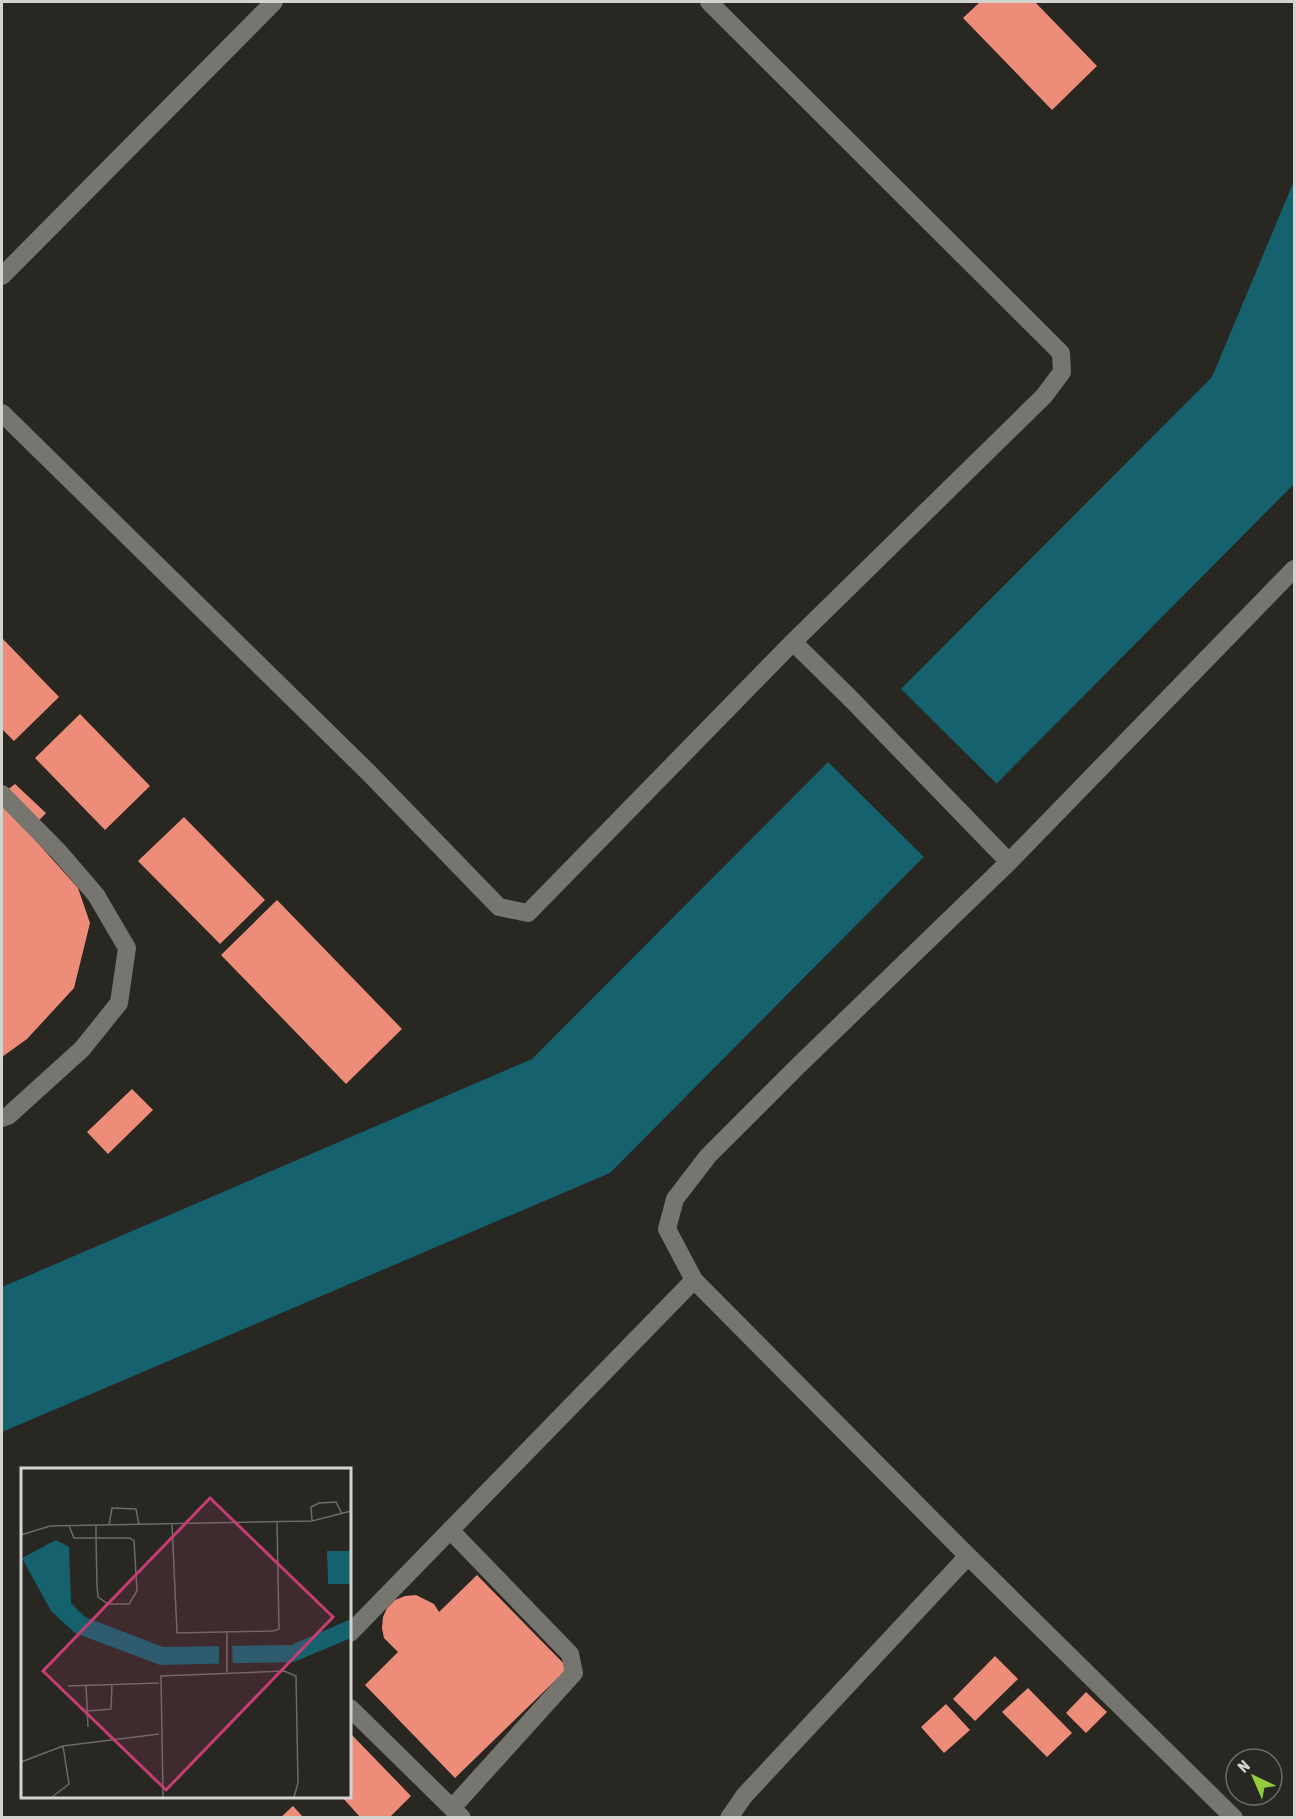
<svg xmlns="http://www.w3.org/2000/svg" width="1296" height="1819" viewBox="0 0 1296 1819" font-family="'Asap Condensed',sans-serif">
<style>
.water{fill:#15616e}
.pier{fill:#282721}
.building{fill:#ed8d79}
.lines{fill:none;stroke-linecap:round;stroke-linejoin:round}
.minor{stroke:#77756f;stroke-width:18}
.inset-road{fill:none;stroke:#6c6c67;stroke-width:1.5}
.view{fill:#c53d72;fill-opacity:0.15;stroke:#c53d72;stroke-width:3}
.inset-edge{fill:none;stroke:#d3d3cf;stroke-width:3}
</style>
<rect width="100%" height="100%" fill="#282721"/>
<!-- water -->
<path class="water" d="M1294,181V484L610,1173L2,1432V1287L532,1059L1212,377Z"/>
<!-- pier -->
<path class="pier" d="M899,687L999,786L926,859L826,760Z"/>
<!-- building -->
<path class="building" d="M980,2H1035L1097,66L1052,110L963,18Z
M2,638L59,697L14,741L2,729Z
M80,714L150,786L105,830L35,758Z
M15,784L46,813L28,832L78,888L90,923L74,988L27,1039L2,1057V794Z
M184,817L265,900L220,944L138,861Z
M277,900L402,1029L346,1084L221,955Z
M132,1089L153,1110L108,1154L87,1132Z
M477,1575L568,1668L455,1778L365,1685L398,1652L384,1638L382,1628L383,1617L387,1608L395,1600L405,1596L416,1595L434,1604L439,1612Z
M995,1656L1018,1679L975,1721L953,1699Z
M1028,1688L1072,1733L1047,1757L1002,1712Z
M1086,1692L1107,1712L1086,1733L1066,1713Z
M946,1704L970,1730L944,1753L921,1727Z
M350,1733L411,1796L389,1818H361L341,1796H350Z
M293,1806L304,1818H280Z"/>
<g class="lines">
<!-- minor -->
<path class="minor" d="M2,276L274,2
M2,413L369,773L499,907L528,913L793,642L1044,396L1062,372L1061,353L709,2
M793,642L851,699L1009,862
M2,794L59,852L96,895L127,948L119,1003L82,1049L8,1116L2,1118
M450,1530L570,1654L574,1673L452,1808
M350,1633L694,1280
M350,1708L462,1818
M729,1818L744,1796L968,1556
M1234,1818L968,1556L694,1280L667,1229L675,1199L708,1156L798,1066L1009,862L1294,569"/>
</g>
<!-- overview -->
<g transform="translate(21 1468)">
<rect width="330" height="330" fill="#282721"/>
<path d="M35,72L48,79L50,135L64,149L142,179L270,177L330,151V170L273,194L139,197L54,165L30,143L1,90ZM306,83H330V116H307Z" fill="#15616e"/>
<path d="M198,175H211L212,199H198Z" fill="#282721"/>
<path class="inset-road" d="M291,53L290,39L298,35L315,34L321,46M151,56L156,165L252,163L258,161L256,54M88,57L91,40L115,41L118,57M48,58L53,70H109L113,73L116,123L108,136H87L77,129L76,117L75,70V57M0,67L29,58L291,53L330,43M206,163V204M65,217L67,259M47,218L138,215M66,243L90,241L91,216M0,294L42,278L138,266M31,329L48,316L42,278M142,329L140,208L263,203L275,208L277,315L273,329"/>
<path class="view" d="M189,30L312,149L145,322L22,203Z"/>
<rect width="330" height="330" class="inset-edge"/>
</g>
<!-- border -->
<rect width="1296" height="1819" fill="none" stroke="#d3d3cf" stroke-width="6"/>
<!-- north arrow -->
<g transform="translate(1254 1777) rotate(316)"><circle r="28" fill="#282721" stroke="#6c6c67" stroke-width="1.5"/>
<path d="M0-4.5L10 22L0 15L-10 22Z" fill="#93cd3e"/>
<text y="-9" font-size="16" font-weight="bold" text-anchor="middle" fill="#d3d3cf">N</text>
</g>
</svg>
